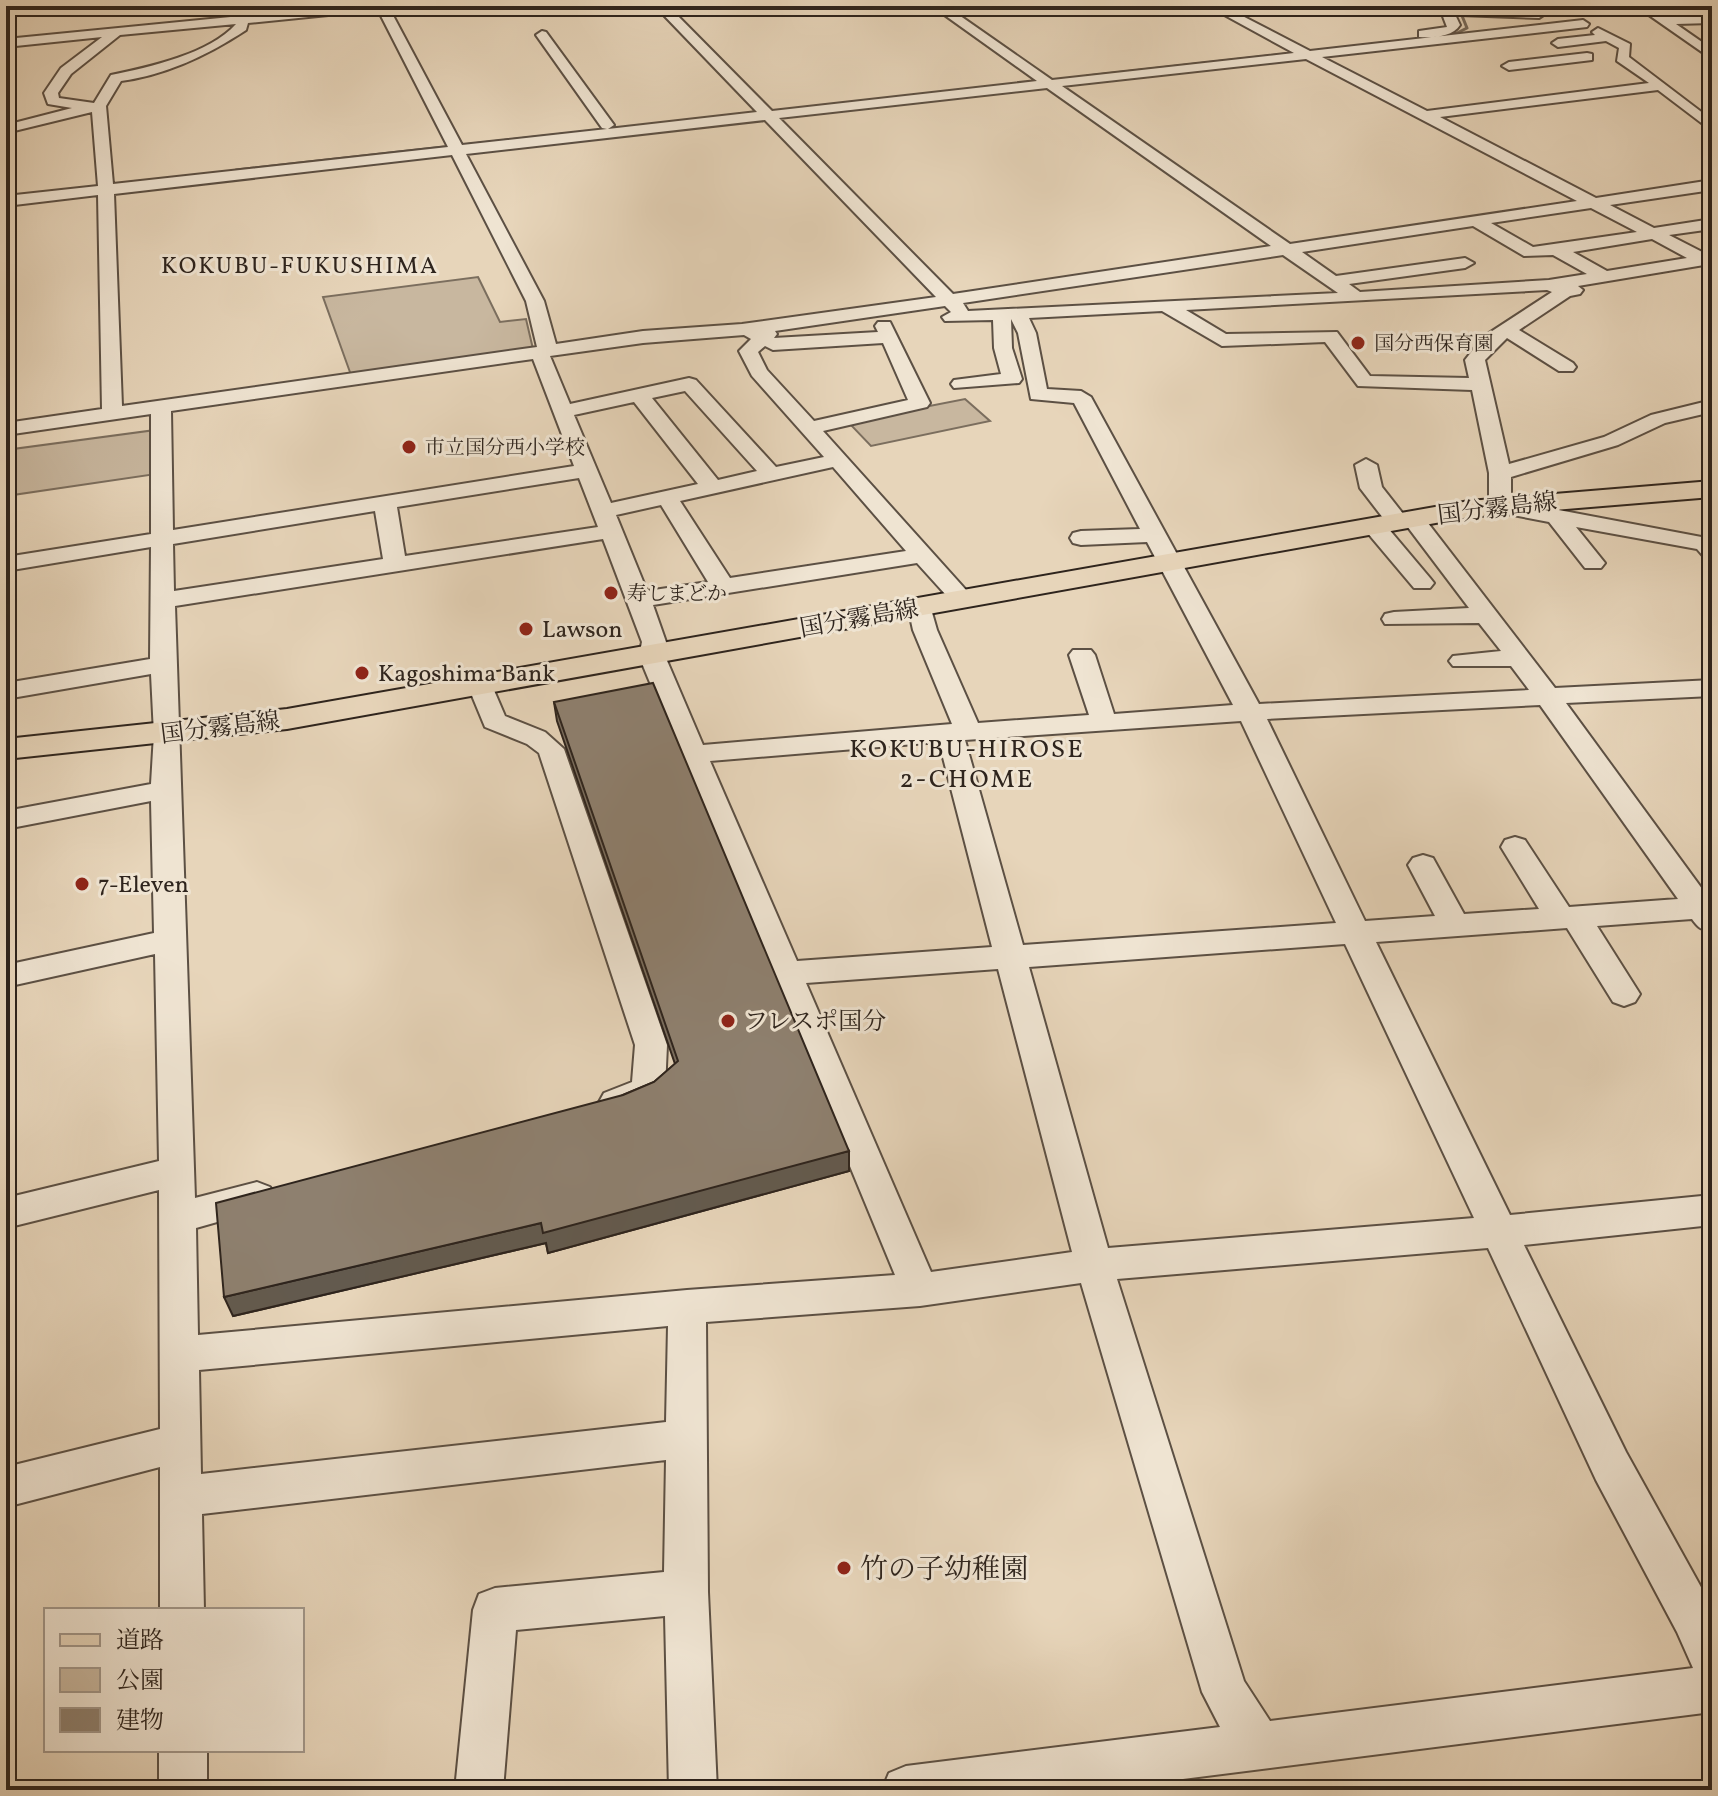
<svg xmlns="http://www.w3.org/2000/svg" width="1718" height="1796" viewBox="0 0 1718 1796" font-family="Vollkorn,'Noto Serif JP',serif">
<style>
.green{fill:#c8b79f;stroke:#7b6e5e;stroke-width:2}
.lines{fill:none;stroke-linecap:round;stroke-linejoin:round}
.stream{stroke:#776a5b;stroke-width:3}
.minor-casing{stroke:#5c5044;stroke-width:4}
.major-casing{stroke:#2e241d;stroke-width:4}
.minor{fill:#efe4d2;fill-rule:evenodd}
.major{fill:#e7d5ba;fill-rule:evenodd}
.wall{fill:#7a6e5f;stroke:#2e241d;stroke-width:2}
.shaded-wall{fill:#635a4e;stroke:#2e241d;stroke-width:2}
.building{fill:#8e806f;stroke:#2e241d;stroke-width:2}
.poi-dot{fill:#8f2418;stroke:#efe4d2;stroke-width:3}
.labels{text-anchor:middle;stroke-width:6;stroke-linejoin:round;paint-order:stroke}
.far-poi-label{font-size:20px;fill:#2e241d;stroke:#efe4d2;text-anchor:start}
.far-quarter-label{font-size:24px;letter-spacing:2px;fill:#2e241d;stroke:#efe4d2}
.street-label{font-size:24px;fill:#2e241d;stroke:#efe4d2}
.poi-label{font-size:24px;fill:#2e241d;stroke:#efe4d2;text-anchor:start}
.neighbourhood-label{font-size:26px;letter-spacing:2px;fill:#2e241d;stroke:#efe4d2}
.near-poi-label{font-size:28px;fill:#2e241d;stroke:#efe4d2;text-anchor:start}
</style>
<rect width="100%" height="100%" fill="#e7d5ba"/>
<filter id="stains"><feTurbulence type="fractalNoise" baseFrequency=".0025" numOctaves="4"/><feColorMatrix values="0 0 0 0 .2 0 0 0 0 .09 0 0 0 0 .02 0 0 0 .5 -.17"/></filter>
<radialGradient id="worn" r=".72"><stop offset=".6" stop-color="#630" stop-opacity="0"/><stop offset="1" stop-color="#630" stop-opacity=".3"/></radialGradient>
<!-- green -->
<path class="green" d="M478,277L500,322L526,319L533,349L351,375L323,297Z
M965,399L990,421L871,446L848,422Z
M163,429V473L6,496V450Z"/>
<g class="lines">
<!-- stream -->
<path class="stream" d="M1453,35L1467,28L1458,6
M1087,76L1402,41
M236,170L563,134"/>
<defs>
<path id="minor" d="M342,6H388L462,145L607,129L602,128L536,35L542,31L546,32L614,125L608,129L757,112L655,6H668L772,111L1037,81L932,6H946L1052,80L1294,53L1208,6H1223L1310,51L1583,20L1589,24L1587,27L1322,57L1427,111L1649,83L1617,61L1619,48L1606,41L1558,47L1552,43L1558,39L1595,35L1592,32L1598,28L1630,44L1629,57L1712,120V131L1658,90L1440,117L1596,198L1712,180V190L1610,205L1654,228L1712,219V229L1669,235L1710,256V264L1578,286L1583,290L1580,294L1570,296L1519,330L1573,363L1576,367L1573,371H1559L1507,338L1485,360L1509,464L1604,437L1651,415L1712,400V412L1665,423L1618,445L1511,477V501L1712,539V559L1704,557L1697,549L1576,527L1605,563L1601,568H1585L1549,522L1492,511L1489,506V473L1472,390L1358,386L1325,342L1222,346L1162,311L1029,318L1036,333L1047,389L1081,391L1091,397L1259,704L1529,690L1511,666H1453L1449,661L1453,656L1501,651L1479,623L1385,624L1382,619L1385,614L1394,612L1469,608L1407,526L1398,529L1390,527L1360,488L1355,465L1366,459L1377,465L1382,487L1404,515L1413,512L1421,514L1555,688L1712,680V696L1566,703L1708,897H1712V930C1702,932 1697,926 1692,919L1597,926L1640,994L1635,1002L1624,1006L1613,1002L1567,928L1376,942L1510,1215L1712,1195V1225L1524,1245L1626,1452L1712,1607V1712L1096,1790H882L889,1773L906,1766L1220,1727L1202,1692L1081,1283L920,1306L706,1322L708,1592L717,1790H669L665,1616L516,1630L503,1790H455L473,1610L479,1594L495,1588L664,1572L666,1460L202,1514L204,1610H160V1467L6,1507V1467L160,1429L159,1190L6,1228V1198L159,1161L155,954L6,987V965L154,933L151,801L6,829V811L151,784L154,734L151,674L6,699V683L150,659L151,547L6,571V557L151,534V414L6,435V423L102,409L98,195L6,206V196L98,186L92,112L6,133V125L72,108L48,104L44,93L61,68L102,37L6,47V39ZM378,10L448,147L113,184L106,106L121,81C166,75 208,55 246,30L248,23ZM236,24C209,54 150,67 111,75L94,103L59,98L58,93L71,74L120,35ZM1306,59L1577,201L1290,244L1062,86ZM1047,88L1271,246L953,294L779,118ZM765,120L936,297L742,324L643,331L556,344L544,301L466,154ZM452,155L526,301L537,347L122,406L114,194ZM1591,208L1637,232L1533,247L1491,223ZM1473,226L1524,256L1553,255L1587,274L1549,280L1360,292L1349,284L1465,268L1474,263L1465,258L1336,276L1302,252ZM1652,239L1687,258L1607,271L1573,252ZM1283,255L1338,293L968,311L963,303ZM1547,290L1552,292L1483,337L1465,360L1469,378L1370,376L1337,332L1226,334L1186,310ZM945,306L951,312L942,317L945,321L993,320L994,348L1001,374L954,380L951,384L954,388L1019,383L1022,379L1012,348L1011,319L1018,333L1031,399L1074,403L1140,529L1081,531L1073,533L1070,538L1073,543L1081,545L1147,542L1233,705L1114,714L1095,655L1091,650H1073L1069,655L1089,715L978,723L937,630L929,602H911L908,607L913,630L952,724L703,745L665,656L666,642L653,605L917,563L955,605H971L975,600L823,431L927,407L930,403L890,322H878L875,326L878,332L774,338L777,334L775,331ZM744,335L751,339L739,351L752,376L824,457L776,467L696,380L689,378L570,404L550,356L643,343ZM883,343L908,400L814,421L767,370L758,352L765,346L773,350ZM533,359L574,466L173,530L171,411ZM685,391L757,471L718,480L652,398ZM634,402L698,484L611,503L574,415ZM833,467L906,551L730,578L680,501ZM579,478L598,527L405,556L397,507ZM661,505L708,582L647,591L616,515ZM375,511L383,559L174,591L173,544ZM603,539L642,642L639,656L895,1275L687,1290L198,1335L196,1228L270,1207L275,1197L270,1187L257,1182L195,1198L175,606ZM1540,705L1678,899L1569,907L1525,840L1515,837L1505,840L1501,847L1539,909L1464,914L1433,858L1423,855L1413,858L1408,865L1435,916L1365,921L1267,719ZM1241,721L1336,923L1023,945L965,740ZM939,742L992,947L797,961L710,761ZM1345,944L1474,1218L1108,1248L1029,967ZM998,969L1072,1252L931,1272L806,983ZM1488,1248L1596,1480L1677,1632L1693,1668L1270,1721L1244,1681L1117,1279ZM668,1326L666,1422L201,1474L199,1370Z
M1439,6H1451L1460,25C1453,37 1432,38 1419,37V31L1447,27Z
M1636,6H1650L1666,17L1712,15V23L1676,24L1712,49V59Z
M1464,8L1539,10L1545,14L1539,18L1460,15V9Z
M1587,53L1592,54V60L1509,70L1502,66L1509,62Z
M1374,519L1382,521L1430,578L1434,583L1430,588H1414L1366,531L1363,526L1366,521Z
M481,678L490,681L505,716L545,732L564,749L667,1045L665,1089L660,1098L616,1115L604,1111L599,1102L604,1093L632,1082L635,1045L539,753L527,744L485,727L468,686L472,681Z
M159,1750H207V1790H159Z"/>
<path id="major" d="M1712,481V497L1469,517L287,729L6,759V739L287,709L1469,501Z"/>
</defs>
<!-- minor casing -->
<use href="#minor" class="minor-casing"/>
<!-- major casing -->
<use href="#major" class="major-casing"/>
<!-- minor -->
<use href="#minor" class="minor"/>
<!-- major -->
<use href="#major" class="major"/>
</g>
<!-- wall -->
<path class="wall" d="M554,702L849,1151V1171L548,1253L546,1243L233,1316L623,1095L654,1082L675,1064L557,721Z"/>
<!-- shaded-wall -->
<path class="shaded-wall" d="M849,1151V1171L548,1253L546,1243L233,1316L224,1297Z"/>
<!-- building -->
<path class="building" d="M653,683L849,1151L543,1233L541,1223L224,1297L216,1203L623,1095L654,1082L678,1061L554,702Z"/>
<!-- markers -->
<g class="poi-dot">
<circle cx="1358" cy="343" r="8"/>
<circle cx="409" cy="447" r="8"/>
<circle cx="611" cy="593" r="8"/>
<circle cx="526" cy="629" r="8"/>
<circle cx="362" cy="673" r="8"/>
<circle cx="82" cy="884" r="8"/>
<circle cx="728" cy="1021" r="8"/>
<circle cx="844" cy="1568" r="8"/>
</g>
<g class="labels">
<!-- far-poi labels -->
<g class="far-poi-label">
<text x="1374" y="350">国分西保育園</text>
<text x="425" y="454">市立国分西小学校</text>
<text x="627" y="600">寿しまどか</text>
</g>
<!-- far-quarter labels -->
<g class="far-quarter-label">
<text x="300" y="273">KOKUBU-FUKUSHIMA</text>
</g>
<!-- street labels -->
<g class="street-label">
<text transform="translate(1497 508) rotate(-7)" y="8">国分霧島線</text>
<text transform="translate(859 618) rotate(-10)" y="8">国分霧島線</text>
<text transform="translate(220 727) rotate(-7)" y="8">国分霧島線</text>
</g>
<!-- poi labels -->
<g class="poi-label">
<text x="542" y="637">Lawson</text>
<text x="378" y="681">Kagoshima Bank</text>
<text x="98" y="892">7-Eleven</text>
<text x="744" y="1029">フレスポ国分</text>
</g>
<!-- neighbourhood labels -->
<g class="neighbourhood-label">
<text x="967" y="757">KOKUBU-HIROSE<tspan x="967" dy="30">2-CHOME</tspan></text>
</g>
<!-- near-poi labels -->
<g class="near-poi-label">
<text x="860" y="1578">竹の子幼稚園</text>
</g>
</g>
<!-- margin -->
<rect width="1718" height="1796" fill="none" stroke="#e7d5ba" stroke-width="32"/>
<rect x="8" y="8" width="1702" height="1780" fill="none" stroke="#2e241d" stroke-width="4"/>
<rect x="16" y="16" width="1686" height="1764" fill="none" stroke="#2e241d" stroke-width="2"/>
<!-- legend -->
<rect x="44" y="1608" width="260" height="144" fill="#efe4d2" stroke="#a2978a" stroke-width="2"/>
<rect x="60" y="1634" width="40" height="12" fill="#e7d5ba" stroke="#a2978a" stroke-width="2"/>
<text x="116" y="1648" font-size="24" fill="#2e241d">道路</text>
<rect x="60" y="1668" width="40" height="24" fill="#c8b79f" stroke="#a2978a" stroke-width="2"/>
<text x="116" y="1688" font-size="24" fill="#2e241d">公園</text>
<rect x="60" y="1708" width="40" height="24" fill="#8e806f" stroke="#a2978a" stroke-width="2"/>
<text x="116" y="1728" font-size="24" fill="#2e241d">建物</text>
<rect width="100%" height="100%" filter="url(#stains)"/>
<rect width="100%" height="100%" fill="url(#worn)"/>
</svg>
